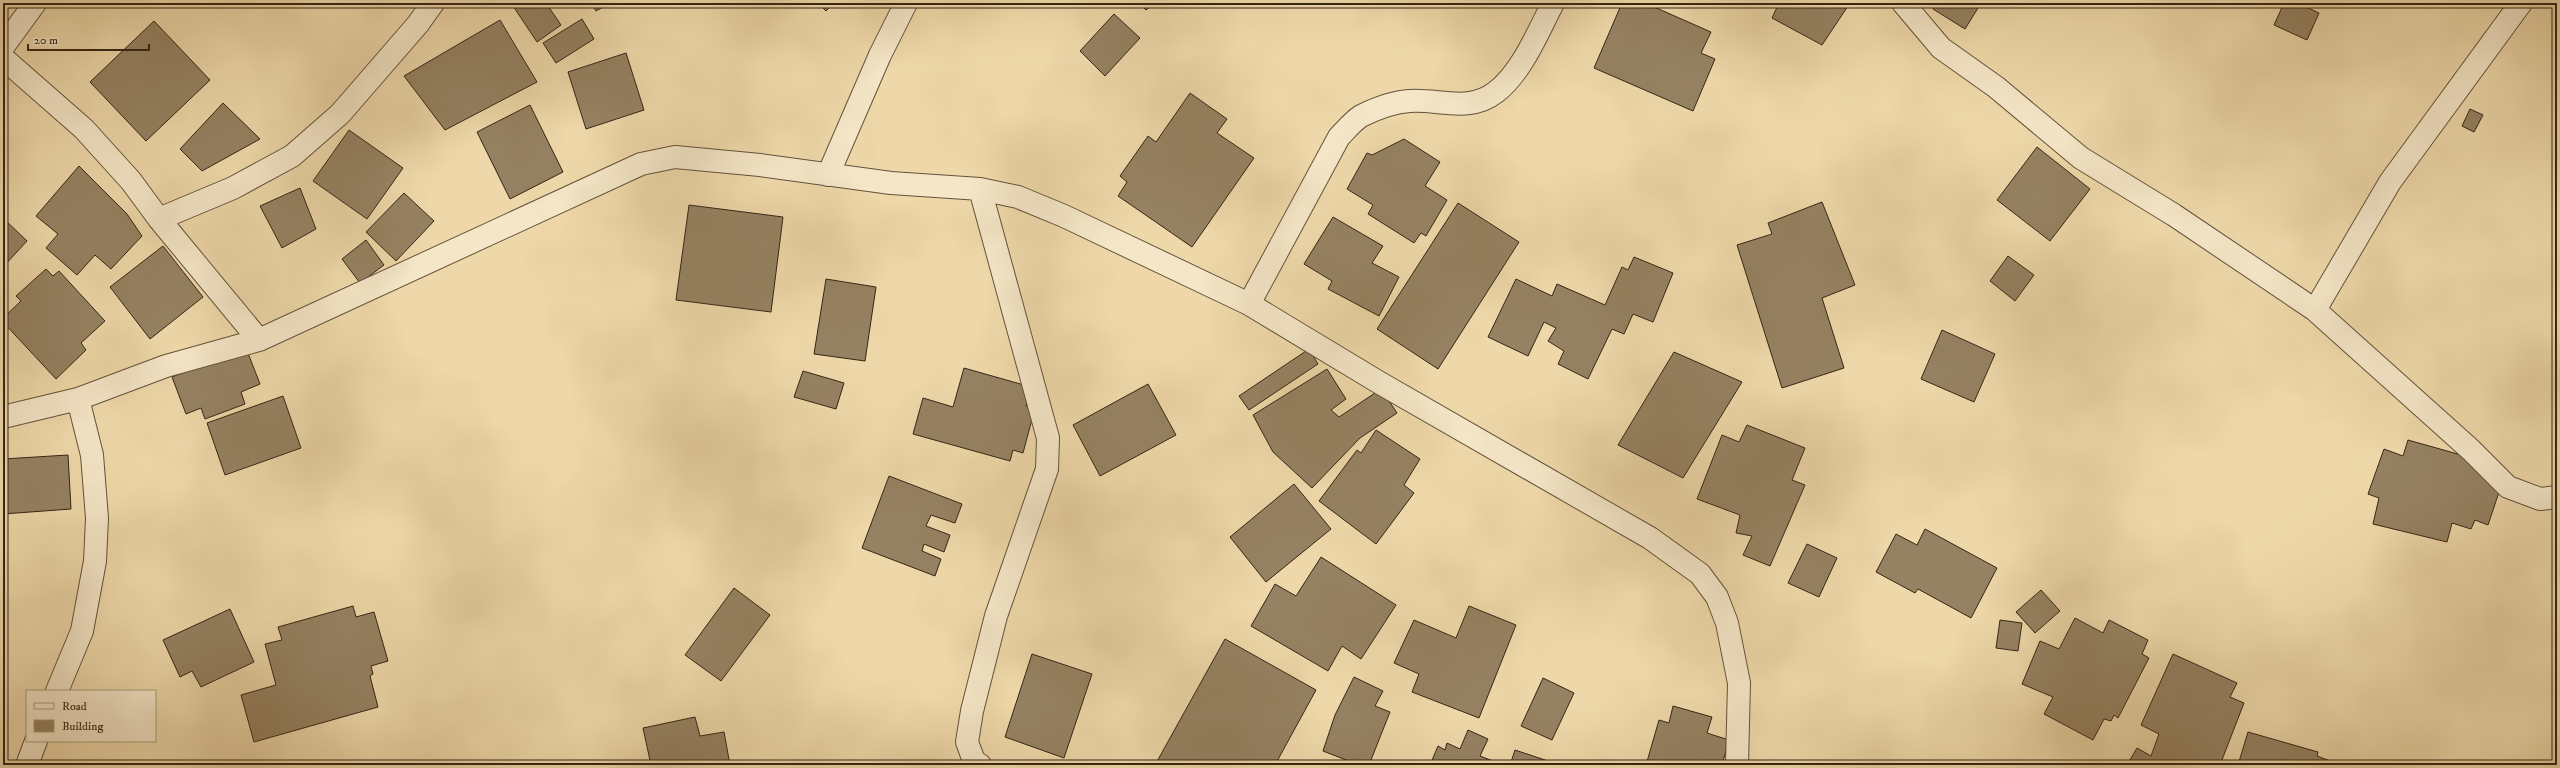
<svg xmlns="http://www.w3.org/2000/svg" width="2560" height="768" viewBox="0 0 2560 768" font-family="'IM FELL DW Pica',serif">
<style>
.building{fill:#958262;stroke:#352515}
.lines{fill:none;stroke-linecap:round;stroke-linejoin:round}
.street-casing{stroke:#63523a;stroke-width:24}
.street{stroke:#f4e6c7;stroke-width:22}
</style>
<rect width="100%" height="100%" fill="#eed8a9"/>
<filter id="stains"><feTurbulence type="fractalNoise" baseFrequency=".005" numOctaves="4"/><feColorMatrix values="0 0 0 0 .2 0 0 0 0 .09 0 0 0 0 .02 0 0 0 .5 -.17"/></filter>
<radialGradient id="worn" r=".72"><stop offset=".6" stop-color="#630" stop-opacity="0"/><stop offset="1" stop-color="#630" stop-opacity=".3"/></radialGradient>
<!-- building -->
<path class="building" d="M511,3H546L561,25L537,42Z
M591,3H610L596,11Z
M818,3H834L826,11Z
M1139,3H1155L1146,10Z
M1622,3H1645L1711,32L1701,53L1715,59L1693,111L1594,68Z
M1779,3H1850L1822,45L1772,18Z
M1937,3H1981L1965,29L1933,9Z
M2284,3H2298L2319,13L2307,40L2274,25Z
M1114,14L1140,38L1105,76L1080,51Z
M582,19L594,39L556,63L543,43Z
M500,20L537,82L445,130L404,76Z
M154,21L210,80L146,141L90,82Z
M626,53L644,110L586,129L568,72Z
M1190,93L1227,119L1217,133L1254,158L1192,247L1118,196L1127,182L1120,176L1148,136L1156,142Z
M223,103L260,139L202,171L180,149Z
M530,105L563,172L510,199L477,132Z
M2470,109L2483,115L2474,132L2462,126Z
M349,130L403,168L367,219L313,181Z
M1404,139L1440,162L1425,186L1447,200L1426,236L1421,233L1414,243L1368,214L1373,205L1347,189L1367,153L1372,155Z
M2037,147L2090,189L2050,241L1997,200Z
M79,166L127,214L142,236L111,269L95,255L77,275L46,248L58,234L36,216Z
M300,188L316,229L282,248L260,206Z
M404,193L434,221L396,261L366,232Z
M1822,202L1855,285L1822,298L1844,368L1782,388L1737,245L1772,234L1768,223Z
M1458,203L1519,242L1438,369L1377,329Z
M689,205L783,217L771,312L676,300Z
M1333,217L1383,246L1372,263L1399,277L1379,316L1328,289L1332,281L1304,264Z
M3,218L27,241L3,267Z
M366,240L384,265L360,283L342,259Z
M163,246L203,297L150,339L110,287Z
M2008,256L2034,275L2015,301L1990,281Z
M1634,257L1673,273L1653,322L1633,314L1624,334L1612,329L1588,379L1558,364L1564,351L1548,341L1556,328L1544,322L1528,356L1488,337L1516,279L1552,296L1557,284L1605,305L1622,267L1628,270Z
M46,269L53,276L59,271L105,321L81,343L86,350L56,379L3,322V318L21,301L16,296Z
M826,279L876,287L865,361L814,354Z
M1942,330L1995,354L1974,402L1921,379Z
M246,348L260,384L241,392L245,404L205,419L201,408L186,414L172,377Z
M1309,349L1318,364L1249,410L1239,396Z
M1674,352L1742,382L1683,478L1618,445Z
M964,368L1031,387L1026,406L1035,408L1023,453L1013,450L1010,461L913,434L923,398L953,407Z
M1327,369L1346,399L1331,410L1339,417L1381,389L1397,413L1360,438L1312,488L1273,452L1253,415Z
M803,371L844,383L836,409L794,397Z
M1148,384L1176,435L1100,476L1073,425Z
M283,396L301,448L225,475L207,423Z
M1747,425L1805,448L1792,480L1805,485L1770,566L1743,555L1752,536L1736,533L1740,515L1697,499L1722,435L1739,442Z
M1376,430L1420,459L1404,485L1414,493L1376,544L1319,501L1357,450L1361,453Z
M2408,440L2472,458L2500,489L2488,525L2475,520L2471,529L2452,523L2447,542L2373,524L2379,498L2368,494L2384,449L2403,456Z
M68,455L71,509L3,514V459Z
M889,476L962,504L955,523L931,515L926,526L950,535L944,552L924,544L922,551L941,559L935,576L862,548Z
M1294,484L1331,529L1266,582L1230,537Z
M1925,529L1997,568L1971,618L1918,589L1915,593L1876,572L1896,534L1917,545Z
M1807,544L1837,558L1819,597L1788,583Z
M1321,557L1396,605L1361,659L1342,646L1328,671L1251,626L1275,584L1296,596Z
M734,588L770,615L721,681L685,655Z
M2041,590L2060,611L2035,633L2016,612Z
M353,606L356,617L374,612L388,661L371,666L373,674L370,676L378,707L254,742L241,695L276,685L265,644L282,640L278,627Z
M1469,606L1516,625L1479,718L1412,692L1419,674L1394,663L1414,620L1456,638Z
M230,609L254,662L201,687L192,671L180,677L163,640Z
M2075,618L2103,633L2109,620L2148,640L2142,654L2149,658L2118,718L2114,715L2111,721L2104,719L2093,740L2044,714L2053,697L2022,684L2040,641L2059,649Z
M2000,620L2022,623L2018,651L1996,648Z
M1225,639L1316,690L1275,765H1155Z
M1032,654L1092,674L1064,758L1005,737Z
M2173,654L2237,683L2230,697L2244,703L2220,765H2127L2137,748L2151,756L2159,734L2141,725Z
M1354,677L1383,691L1375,706L1390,712L1369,765H1359L1323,751L1335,715Z
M1543,678L1574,693L1552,740L1521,726Z
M1673,706L1712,717L1707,733L1729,740L1722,765H1646L1659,720L1669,723Z
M695,717L700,736L724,732L730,765H651L643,728Z
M1468,730L1488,739L1480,756L1493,761L1491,765H1430L1438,746L1445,750L1447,743L1460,749Z
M2248,732L2318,752L2317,756L2341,765H2238Z
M1515,750L1560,765H1510Z"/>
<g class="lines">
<defs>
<path id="street" d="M1903,3L1941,48L1996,87L2081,158L2174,215L2315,310L2471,450L2508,487L2540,499L2557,497
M3,47L35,3
M3,58L84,129L131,181L159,219L259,340
M828,175L880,55L906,3
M159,219L233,188L292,156L340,114L418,24L433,3
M1249,304L1339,137C1345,131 1353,121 1361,116C1375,109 1394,102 1410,101C1440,99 1469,113 1496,92C1522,72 1538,32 1553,3
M2315,310L2390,182L2521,3
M3,417L78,399L166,366L259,340L641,164L675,157L760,165L891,183L980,189L1018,197L1064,216L1249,304L1380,383L1650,538L1700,574L1717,597L1727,623L1739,683L1737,765
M57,691L82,631L95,561L97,518L92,455L78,399
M27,765L36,741
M980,765L974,761L967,742L972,711L996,616L1047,469L1048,438L980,189"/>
</defs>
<!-- street casing -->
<use href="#street" class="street-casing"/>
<!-- street -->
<use href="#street" class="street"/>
</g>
<!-- margin -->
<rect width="2560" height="768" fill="none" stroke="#eed8a9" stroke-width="16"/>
<rect x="4" y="4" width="2552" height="760" fill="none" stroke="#352515" stroke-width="2"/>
<rect x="8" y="8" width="2544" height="752" fill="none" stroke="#352515"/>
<!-- legend -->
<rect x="26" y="690" width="130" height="52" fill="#f4e6c7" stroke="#a89980"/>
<rect x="34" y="703" width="20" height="6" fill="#f4e6c7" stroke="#a89980"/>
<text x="62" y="710" font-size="12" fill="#352515">Road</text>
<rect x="34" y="720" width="20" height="12" fill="#958262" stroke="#a89980"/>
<text x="62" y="730" font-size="12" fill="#352515">Building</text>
<!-- scale -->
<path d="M28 44v6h121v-6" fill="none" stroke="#352515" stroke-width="2"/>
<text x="34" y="44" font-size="12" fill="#352515" stroke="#f4e6c7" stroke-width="3" paint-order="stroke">20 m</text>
<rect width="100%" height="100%" filter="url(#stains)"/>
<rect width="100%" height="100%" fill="url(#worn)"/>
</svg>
